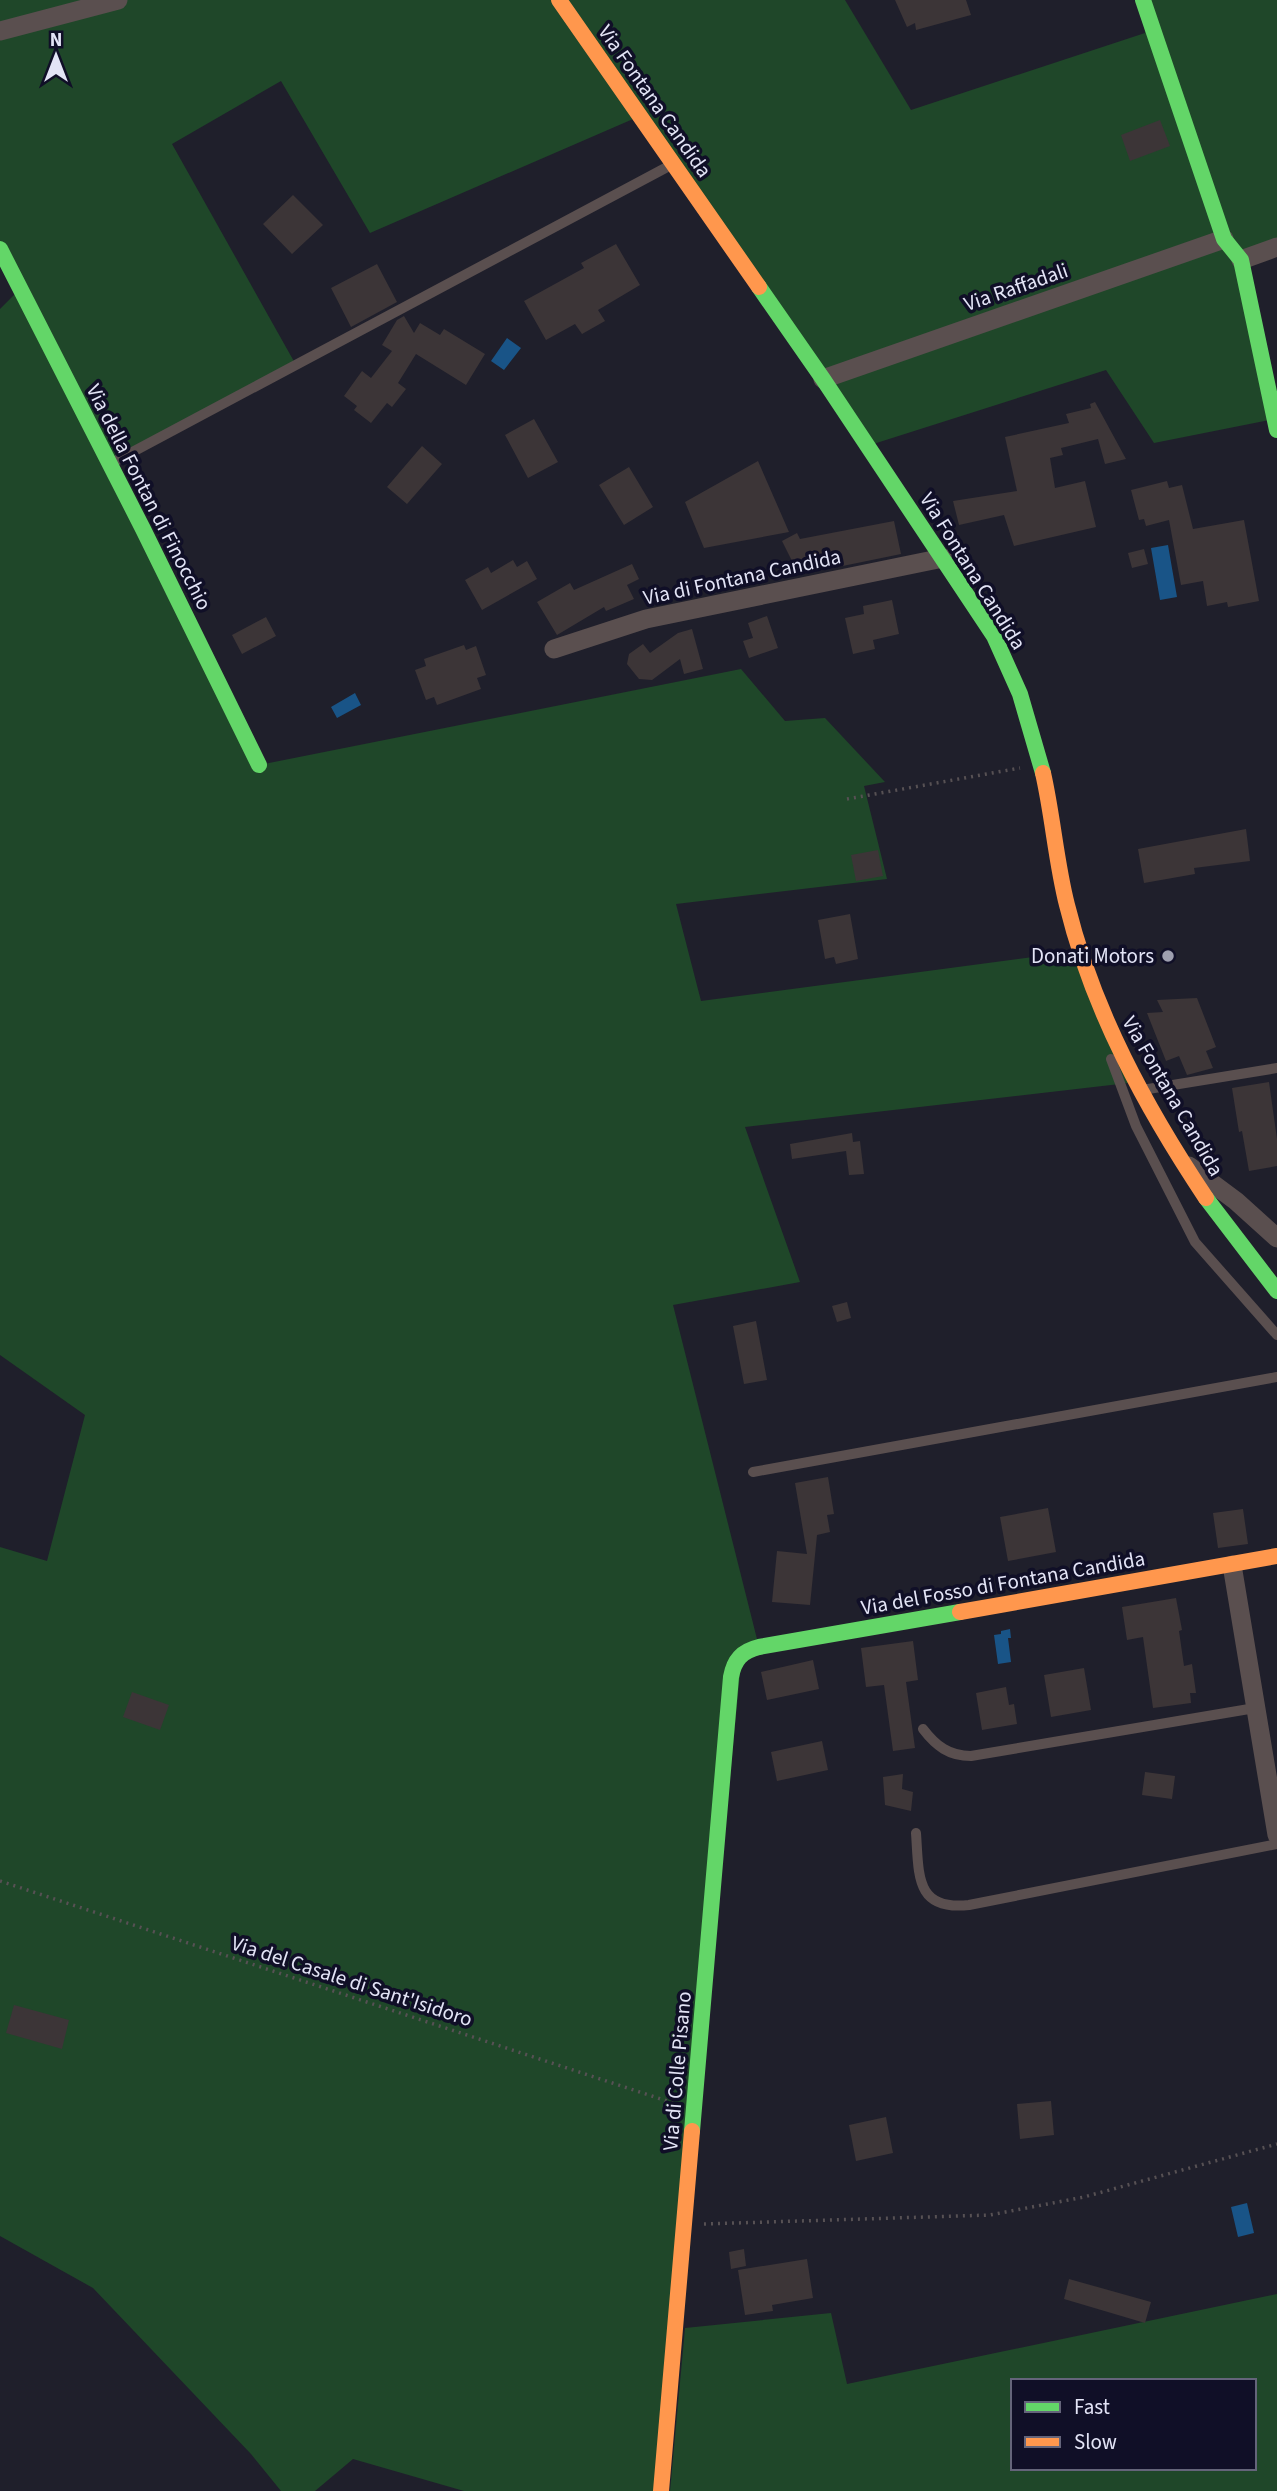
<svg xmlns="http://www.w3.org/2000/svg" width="1277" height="2491" viewBox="0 0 1277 2491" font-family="'Source Sans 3',sans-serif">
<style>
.green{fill:#1f4729;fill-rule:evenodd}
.water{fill:#195487}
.building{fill:#3c3537}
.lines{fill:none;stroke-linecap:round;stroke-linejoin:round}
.path{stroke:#575154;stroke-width:3.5;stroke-dasharray:2 5;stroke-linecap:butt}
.lane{stroke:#5a4f4f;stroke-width:10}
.street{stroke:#5a4f4f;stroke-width:19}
.fast{stroke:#63d668;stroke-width:16}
.slow{stroke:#ff974d;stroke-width:16}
.poi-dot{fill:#9e9faf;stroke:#100f27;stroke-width:2.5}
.labels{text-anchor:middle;stroke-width:7;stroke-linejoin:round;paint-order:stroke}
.street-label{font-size:21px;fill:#e3e4f6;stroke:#100f27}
.poi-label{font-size:21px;fill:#e3e4f6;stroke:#100f27;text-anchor:end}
</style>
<rect width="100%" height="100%" fill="#1f1f2b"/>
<!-- green -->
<path class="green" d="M0,0H845L911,110L1145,33L1143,0H1277V247L1241,260L1275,419L1154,443L1106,370L867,446L640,116L370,233L281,81L172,144L296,365L110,464L259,765L741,669L785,721L825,718L885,782L864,786L887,879L676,904L701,1001L1079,951L1137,1082L745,1127L800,1282L673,1305L759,1647L742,1654L661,2491H464L353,2459L315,2491H281L251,2454L93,2288L0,2236V1547L47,1561L85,1415L0,1355V309L20,289L0,249Z
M1277,2294V2491H670L685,2328L831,2313L847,2384ZM1013,2381H1254V2468H1013Z"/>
<!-- water -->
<path class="water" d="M507,338L521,348L504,370L491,361Z
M1168,545L1177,597L1160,600L1151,548Z
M355,693L361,705L337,718L331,707Z
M1010,1629L1011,1638H1008L1011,1662L998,1664L994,1635L1001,1634V1631Z
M1247,2203L1254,2233L1238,2237L1231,2207Z"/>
<!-- building -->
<path class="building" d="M895,0H966L971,15L916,30L915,23L907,27Z
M1160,120L1170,146L1130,161L1121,135Z
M293,195L323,225L292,254L263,224Z
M616,244L640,285L598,310L605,321L582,334L575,324L546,340L524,301L584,268L581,263Z
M377,264L397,302L351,327L331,288Z
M404,316L414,333L420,323L440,335L444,329L485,354L466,385L416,354L398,383L406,389L392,407L387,403L371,423L354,410L357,406L344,396L362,371L371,378L392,351L382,345L397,320Z
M1095,402L1126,459L1105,464L1098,439L1061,448L1063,455L1050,458L1055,488L1085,481L1096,527L1014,546L1004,515L959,525L953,501L1017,491L1005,437L1069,423L1066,414L1091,408L1090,404Z
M534,419L558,462L528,478L505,435Z
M422,446L442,464L407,504L387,487Z
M758,461L789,532L704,548L685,502Z
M629,467L653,507L624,525L599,485Z
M1167,481L1169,488L1182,485L1193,529L1244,520L1259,601L1228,607L1227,602L1207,606L1203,581L1181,585L1169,520L1146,526L1144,519L1139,520L1131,490Z
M894,521L901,554L828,569L825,555L796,569L782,541L797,533L800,539Z
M1144,549L1148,564L1132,568L1128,553Z
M513,560L517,567L527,561L537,579L482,610L465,580L488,567L491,573Z
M632,564L639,579L627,585L634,599L606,611L604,607L557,635L537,602L570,583L574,590Z
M892,600L899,634L873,640L875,649L853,654L845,618L864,614L863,606Z
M767,616L778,648L749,658L743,641L753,638L748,623Z
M266,617L276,636L242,654L232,635Z
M692,629L703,669L684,674L680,659L652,680L639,679L627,664L629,654L643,644L650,653L678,633Z
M464,645L466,650L476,646L486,675L477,678L481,689L437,705L434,697L426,700L415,670L426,666L424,659Z
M1246,829L1250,861L1194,868L1195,874L1144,883L1138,849Z
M878,850L883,876L856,881L851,855Z
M850,914L858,959L836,964L834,957L825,959L818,920Z
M1197,998L1216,1047L1206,1051L1213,1068L1187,1075L1179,1056L1166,1061L1147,1013L1163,1012L1157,1000Z
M1269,1082L1277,1139V1166L1249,1171L1242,1131L1239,1132L1232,1088Z
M852,1133L853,1142L860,1141L864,1174L849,1175L846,1151L792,1159L790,1144Z
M847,1302L851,1318L837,1322L832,1306Z
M756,1321L767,1380L744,1384L733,1326Z
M828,1477L834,1514L827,1515L830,1532L817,1535L810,1605L772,1602L777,1551L807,1554L795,1483Z
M1048,1508L1056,1552L1008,1561L1000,1517Z
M1243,1509L1248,1544L1218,1548L1213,1513Z
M1176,1598L1182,1630L1179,1631L1184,1666L1192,1664L1196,1693H1190L1191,1703L1153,1708L1143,1637L1127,1640L1122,1607Z
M913,1641L918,1680L906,1682L915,1748L893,1751L884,1685L866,1687L861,1648Z
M813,1660L819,1689L767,1700L761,1672Z
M1084,1668L1091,1710L1051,1717L1044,1675Z
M1006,1687L1009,1705L1014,1704L1017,1724L982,1730L976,1693Z
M132,1692L169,1705L160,1730L123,1717Z
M822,1741L828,1770L777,1781L771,1752Z
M1145,1772L1175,1776L1172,1799L1142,1795Z
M903,1774L902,1789L913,1792L911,1811L885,1805L883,1777Z
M14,2005L69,2020L62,2049L6,2033Z
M1051,2101L1054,2135L1020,2139L1017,2104Z
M886,2117L893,2153L856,2161L849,2125Z
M744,2249L746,2266L731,2269L729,2252Z
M807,2259L813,2298L772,2305L773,2311L745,2315L738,2270Z
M1069,2279L1151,2302L1145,2323L1064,2299Z"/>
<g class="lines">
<!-- path -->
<path class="path" d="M847,799L1020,768
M0,1881L673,2103
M704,2224L990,2215L1084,2197L1277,2144"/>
<!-- lane -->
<path class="lane" d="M110,464L671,165
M1111,1059L1136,1126L1195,1242L1277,1335
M1142,1090L1277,1068
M753,1472L1277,1377
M923,1729C936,1746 949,1756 971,1756L1255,1708
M916,1833C919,1875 915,1911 969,1905L1277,1844"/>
<!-- street -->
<path class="street" d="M0,31L118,0
M1241,260L1277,247
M823,379L1224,239
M554,649L646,619L943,558
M1189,1166L1236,1201L1277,1238
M1232,1565L1277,1835"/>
<!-- fast -->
<path class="fast" d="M1143,0L1224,239L1241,260L1277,430
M0,249L143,529L259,765
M759,287L823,379L994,636L1020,694L1043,773
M1206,1198L1277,1291
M692,2131L731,1677C734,1660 742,1651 759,1647L960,1612"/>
<!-- slow -->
<path class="slow" d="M559,0L759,287
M1043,773C1053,817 1056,862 1067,905C1093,1011 1146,1108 1206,1198
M960,1612L1277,1556
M661,2491L692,2131"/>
</g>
<!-- markers -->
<circle class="poi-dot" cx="1168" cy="956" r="7"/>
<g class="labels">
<!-- street labels -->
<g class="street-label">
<text transform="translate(655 101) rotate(55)" y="7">Via Fontana Candida</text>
<text transform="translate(1016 287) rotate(-19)" y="7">Via Raffadali</text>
<text transform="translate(149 497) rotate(63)" y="7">Via della Fontan di Finocchio</text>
<text transform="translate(973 571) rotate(58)" y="7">Via Fontana Candida</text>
<text transform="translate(742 577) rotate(-12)" y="7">Via di Fontana Candida</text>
<text transform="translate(1173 1096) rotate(60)" y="7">Via Fontana Candida</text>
<text transform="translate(1003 1583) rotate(-10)" y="7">Via del Fosso di Fontana Candida</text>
<text transform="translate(352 1981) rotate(18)" y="7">Via del Casale di Sant'Isidoro</text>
<text transform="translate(677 2071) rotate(-85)" y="7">Via di Colle Pisano</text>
</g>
<!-- poi labels -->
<g class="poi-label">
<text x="1154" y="963">Donati Motors</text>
</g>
</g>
<!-- legend -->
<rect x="1011" y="2379" width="245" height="91" fill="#100f27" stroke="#64647a" stroke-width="2"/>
<rect x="1025" y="2402" width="35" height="10" fill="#63d668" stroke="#64647a" stroke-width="2"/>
<text x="1074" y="2414" font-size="21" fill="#e3e4f6">Fast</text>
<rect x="1025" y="2437" width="35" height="10" fill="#ff974d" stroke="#64647a" stroke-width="2"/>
<text x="1074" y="2449" font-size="21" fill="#e3e4f6">Slow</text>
<!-- north arrow -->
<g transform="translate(56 56)" stroke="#100f27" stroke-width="5" paint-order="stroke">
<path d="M0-5L12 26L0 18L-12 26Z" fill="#e3e4f6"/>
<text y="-10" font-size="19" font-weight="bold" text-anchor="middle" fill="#e3e4f6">N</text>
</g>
</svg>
